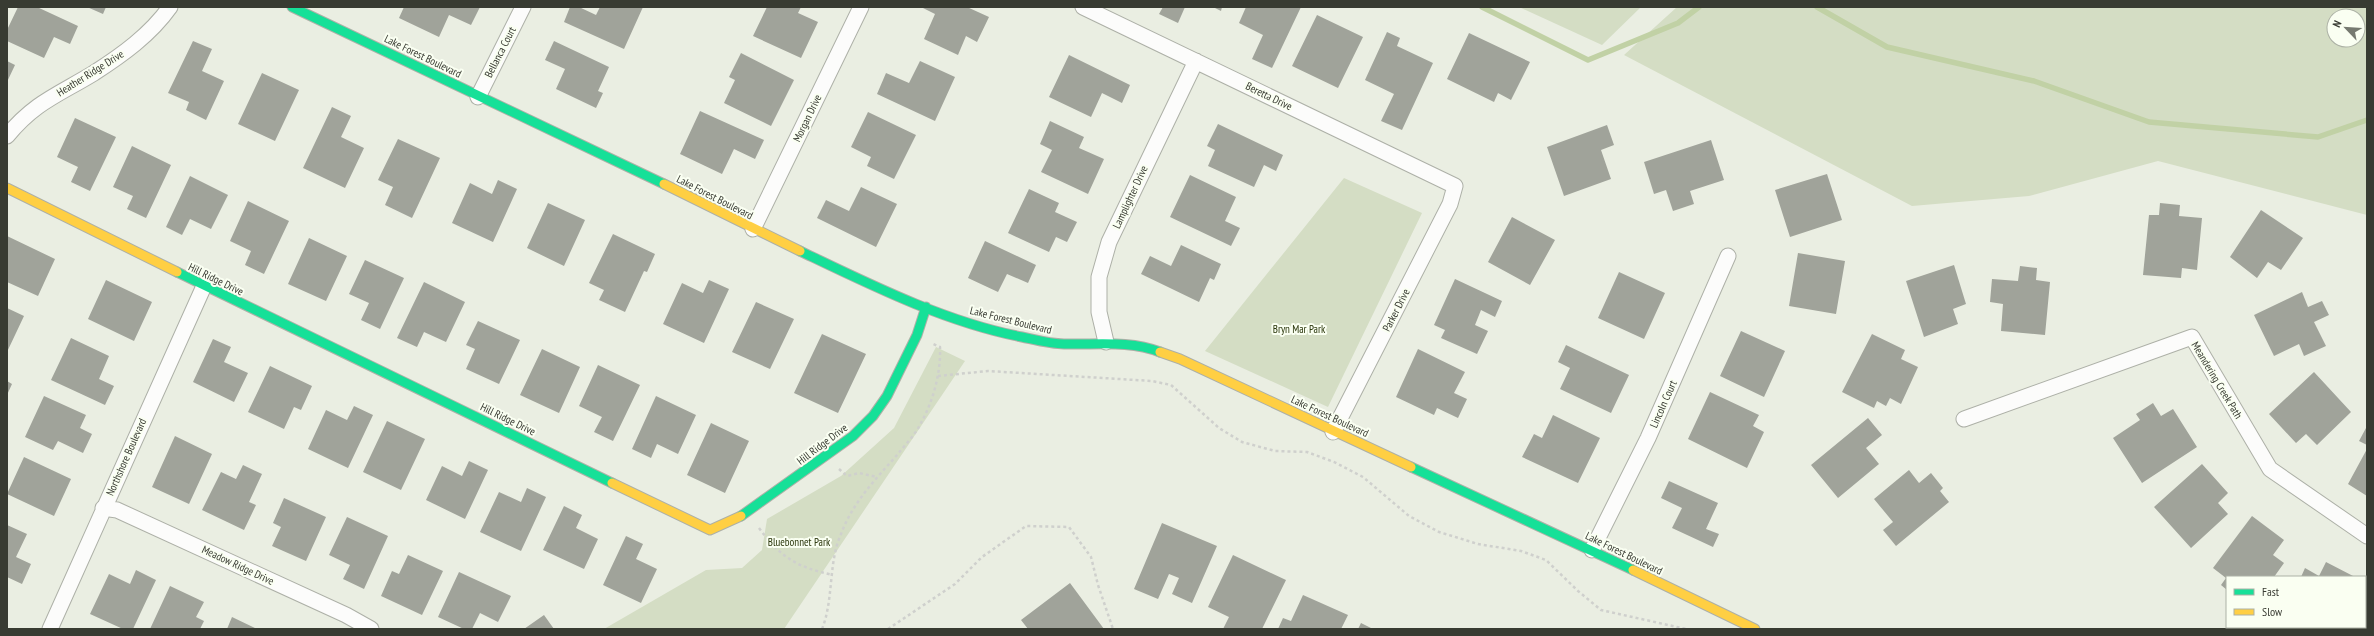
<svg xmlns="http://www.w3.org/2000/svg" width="2374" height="636" viewBox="0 0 2374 636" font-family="'PT Sans Narrow',sans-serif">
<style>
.green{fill:#d4ddc4;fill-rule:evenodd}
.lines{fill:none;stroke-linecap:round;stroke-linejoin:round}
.stream{stroke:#c1d1a5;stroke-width:5.5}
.building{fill:#a0a39a}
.street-casing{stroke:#adb0a7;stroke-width:17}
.fast-casing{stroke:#adb0a7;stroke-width:11}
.slow-casing{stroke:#adb0a7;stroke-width:11}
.path{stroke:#cfd0cd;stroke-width:2.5;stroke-dasharray:3 3;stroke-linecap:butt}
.street{stroke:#fcfcfb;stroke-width:15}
.fast{stroke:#16e098;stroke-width:9}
.slow{stroke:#ffcf43;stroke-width:9}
.labels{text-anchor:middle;stroke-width:4;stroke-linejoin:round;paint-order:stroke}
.street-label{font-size:11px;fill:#383b32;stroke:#fafff2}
.park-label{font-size:11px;fill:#29350a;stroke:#fafff2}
</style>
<rect width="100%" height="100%" fill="#eaeee2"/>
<!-- green -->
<path class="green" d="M1519,7H1641L1602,45Z
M1677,7H2367V215L2158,161L2029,196L1912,206L1624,55ZM2334,16H2358V40H2334Z
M1344,178L1422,213L1328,407L1205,351Z
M936,347L965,361L784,629H604L706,570L742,568L762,550L767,519L841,476L894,428Z"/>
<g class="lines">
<!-- stream -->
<path class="stream" d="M1482,7L1588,60L1678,23L1699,7
M1817,7L1887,47L2034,81L2149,122L2318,137L2367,120"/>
</g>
<!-- building -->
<path class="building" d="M18,7H37L78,26L70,44L54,37L44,58L7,41V30Z
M87,7H106L103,14Z
M404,7H480L471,25L449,15L439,37L399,18Z
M570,7H579L596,15L600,7H643L624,49L564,22Z
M767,7H801L798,13L818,22L801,58L753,36Z
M921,7H967L989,17L977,42L966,36L958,55L924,39L935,14Z
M1163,7H1185L1178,23L1159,14Z
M1213,7H1222L1221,11Z
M1246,7H1301L1272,68L1252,59L1263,35L1239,23Z
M1317,15L1363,37L1338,88L1292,66Z
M1387,32L1400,38L1397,46L1433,63L1402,130L1381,121L1394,94L1365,80Z
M1469,33L1530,62L1511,100L1498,93L1494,102L1447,79Z
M193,41L212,49L202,71L224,81L206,120L186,110L189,102L168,93Z
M554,41L609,67L598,91L603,93L596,108L556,89L565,69L545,60Z
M741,53L794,80L771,126L724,103L735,80L729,77Z
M1069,55L1130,85L1122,103L1102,93L1091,117L1049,97Z
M7,61L15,65L7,82Z
M920,61L955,77L935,121L877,94L886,73L909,83Z
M262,73L299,90L275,141L238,124Z
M332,107L351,116L341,137L364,148L345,188L303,168Z
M700,111L764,140L755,159L734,149L722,174L680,154Z
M868,112L916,135L894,179L867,166L871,157L851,147Z
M75,118L116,137L90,191L71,182L78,167L57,157Z
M1050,121L1084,137L1079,148L1104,159L1088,194L1041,172L1052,150L1040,144Z
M1218,124L1283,155L1276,171L1264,165L1254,187L1208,166L1215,150L1207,146Z
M1607,125L1614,145L1601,150L1611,179L1564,196L1547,147Z
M398,139L440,158L412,218L385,205L393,187L378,180Z
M1711,140L1724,180L1690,191L1694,204L1673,211L1666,190L1654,194L1644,162Z
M132,146L171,165L146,218L127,209L133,196L113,187Z
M1827,174L1842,220L1790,237L1775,190Z
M1190,175L1236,197L1225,221L1240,228L1231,246L1170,217Z
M190,176L228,195L211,229L190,219L182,235L166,227Z
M498,180L517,189L493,242L452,223L470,183L492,194Z
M861,187L897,204L876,247L817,218L826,200L849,211Z
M1029,189L1059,203L1055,212L1077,222L1067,242L1056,237L1049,252L1008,233Z
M248,201L289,221L264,274L245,265L251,251L230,241Z
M548,203L585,220L564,266L527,248Z
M2160,203L2180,205L2179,216L2202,218L2197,270L2182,268L2181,278L2143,275L2149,215H2159Z
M2261,210L2303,238L2281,270L2268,262L2257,278L2230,257Z
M1512,217L1555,240L1530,285L1488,262Z
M613,234L655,254L647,272L644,271L625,312L599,300L604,290L589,283Z
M7,236L55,259L38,296L7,282Z
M309,238L347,256L326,301L288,284Z
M985,241L1036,265L1028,283L1007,274L998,292L968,278Z
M1181,245L1221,264L1214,280L1210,278L1199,302L1141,274L1150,256L1171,266Z
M1798,253L1845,261L1836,314L1789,306Z
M365,260L404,278L380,329L361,320L369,303L349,294Z
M1954,265L1966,304L1953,309L1958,324L1924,337L1906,281Z
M2020,266L2037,268L2036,280L2050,282L2045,335L2001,331L2003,304L1990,302L1992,279L2018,281Z
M1619,272L1665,293L1644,339L1598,318Z
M1455,279L1502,301L1495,317L1481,310L1475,325L1488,331L1477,354L1441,338L1445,330L1434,325Z
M106,280L152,302L134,341L88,319Z
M709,280L729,289L704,343L663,324L682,283L703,293Z
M424,282L465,302L446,342L424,332L417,347L397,338Z
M2302,292L2308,307L2322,301L2329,315L2314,322L2326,346L2304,356L2299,344L2274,356L2254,315Z
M756,302L794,319L770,369L732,352Z
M7,308L24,316L7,352Z
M478,321L520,340L499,384L466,369L475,349L466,345Z
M1741,331L1785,351L1764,397L1720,376Z
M822,334L866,354L838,413L794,393Z
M1872,334L1905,350L1901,359L1918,367L1901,404L1890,398L1886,406L1877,401L1874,408L1842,392Z
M71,338L109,356L99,379L114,386L105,405L51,380Z
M213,339L231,347L224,362L248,373L234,402L193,382Z
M1566,345L1629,375L1611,413L1560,389L1570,368L1558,362Z
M542,349L580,367L559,413L520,395Z
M1418,349L1465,372L1454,393L1467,399L1458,418L1437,408L1434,415L1396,397Z
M598,365L640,385L613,441L594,432L602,417L579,406Z
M270,366L312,386L301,410L294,407L284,429L248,412Z
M2314,372L2351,412L2317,445L2306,434L2296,443L2269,414Z
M7,381L12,384L7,395Z
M1710,392L1759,415L1753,426L1764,432L1747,468L1688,439Z
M44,396L86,415L80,428L92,434L83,453L58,441L53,450L25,437Z
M656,396L696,415L678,454L657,444L651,458L632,449Z
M2153,403L2161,416L2173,409L2197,447L2142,483L2113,438L2140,420L2136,414Z
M354,406L373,415L348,468L308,449L326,410L347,420Z
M1553,415L1600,438L1578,483L1522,457L1534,434L1542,438Z
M1868,418L1882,435L1866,448L1879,464L1838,498L1811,465Z
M387,421L425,439L401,490L363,472Z
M711,423L749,441L725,493L687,475Z
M2366,428H2367V445L2359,441Z
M175,436L212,454L189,504L152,487Z
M2367,449V496L2348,484Z
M24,457L71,479L54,516L7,494Z
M469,461L488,470L465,519L426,500L442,466L462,476Z
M2202,464L2228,493L2218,503L2228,514L2191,548L2154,507Z
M243,465L262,474L249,502L256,505L244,530L202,510L221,472L236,479Z
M1909,470L1919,483L1931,473L1943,488L1940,491L1949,502L1896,546L1883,530L1893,522L1874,499Z
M1669,481L1718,503L1706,529L1719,534L1713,547L1672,528L1682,508L1661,498Z
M527,488L546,497L521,551L480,532L499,492L521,502Z
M284,498L326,517L306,561L272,546L281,527L273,523Z
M564,506L582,515L576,528L598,539L584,569L543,550Z
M2252,516L2284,540L2273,555L2284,563L2274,577H2227V590L2221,585L2226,578L2213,568Z
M347,517L388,536L364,589L343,579L350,565L329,555Z
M1162,523L1217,546L1192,603L1172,594L1179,578L1169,574L1158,599L1134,589Z
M7,525L27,534L16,557L31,564L22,584L7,577Z
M626,536L643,544L636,559L657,569L641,603L603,585Z
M408,555L443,571L422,615L381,596L392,571L399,574Z
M1233,555L1286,580L1262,629H1223L1229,617L1208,607Z
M2326,562L2355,577H2301L2305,568L2319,576Z
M136,570L156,580L133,629H123L90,614L109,574L130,584Z
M459,572L511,596L498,622L480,613L472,629H464L438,617Z
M1070,583L1104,629H1028L1021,620Z
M170,586L204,602L196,617L204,621L200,629H150Z
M1303,595L1348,615L1341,629H1278L1283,618L1291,621Z
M544,615L554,629H524Z
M232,617L257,629H227Z
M1361,623L1373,629H1358Z
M2313,627H2335L2334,629Z"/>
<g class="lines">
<defs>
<path id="street" d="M1083,7L1455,186L1450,204L1333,432
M478,97L523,7
M7,136C35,102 58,95 94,73C122,55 150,35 170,7
M753,229L861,7
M1106,342L1099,312V277L1109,242L1196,61
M1964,419L2192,337L2270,469L2367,536
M103,508L117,510L346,615L371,629
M1592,550L1648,438L1728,256
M50,629L204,286"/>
<path id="fast" d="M292,7L664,184
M800,251C871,285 945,322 1022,337C1036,340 1051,344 1064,344C1096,345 1129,340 1160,352
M177,272L612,483
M1411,467L1633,570
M741,516L853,436L873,416L887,396L917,335L926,307"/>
<path id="slow" d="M664,184L800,251
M7,188L177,272
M1160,352L1180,359L1411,467
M612,483L710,530L741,516
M1633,570L1755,629"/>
</defs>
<!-- street casing -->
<use href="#street" class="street-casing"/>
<!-- fast casing -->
<use href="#fast" class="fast-casing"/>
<!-- slow casing -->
<use href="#slow" class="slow-casing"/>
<!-- path -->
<path class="path" d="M938,376L988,371L1152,381L1171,385L1219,428L1242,442L1275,451L1307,452L1334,462L1363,477L1409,516L1439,532L1478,544L1521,551L1546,560L1578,591L1601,610L1686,629
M839,469L847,476L859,473L877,477
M759,528C781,558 797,567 833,575
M822,629C834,599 828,563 841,534C853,502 875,480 897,455C905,445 915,435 921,423C933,401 941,373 940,347L933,344
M888,629L955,584L982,557L1026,526L1069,527L1091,557L1098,585L1113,629"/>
<!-- street -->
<use href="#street" class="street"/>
<!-- fast -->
<use href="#fast" class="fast"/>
<!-- slow -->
<use href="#slow" class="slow"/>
</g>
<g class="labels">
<!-- street labels -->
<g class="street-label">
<text transform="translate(500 52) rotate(-63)" y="4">Bellanca Court</text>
<text transform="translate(423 56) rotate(26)" y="4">Lake Forest Boulevard</text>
<text transform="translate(90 73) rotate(-32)" y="4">Heather Ridge Drive</text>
<text transform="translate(1269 96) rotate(26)" y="4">Beretta Drive</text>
<text transform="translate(807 118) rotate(-64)" y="4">Morgan Drive</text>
<text transform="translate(715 197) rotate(27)" y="4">Lake Forest Boulevard</text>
<text transform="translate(1130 197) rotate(-65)" y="4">Lamplighter Drive</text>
<text transform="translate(216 279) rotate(26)" y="4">Hill Ridge Drive</text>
<text transform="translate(1396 310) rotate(-63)" y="4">Parker Drive</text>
<text transform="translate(1011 320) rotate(14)" y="4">Lake Forest Boulevard</text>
<text transform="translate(2217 380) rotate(59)" y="4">Meandering Creek Path</text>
<text transform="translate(1663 404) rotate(-66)" y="4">Lincoln Court</text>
<text transform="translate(1330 416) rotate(25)" y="4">Lake Forest Boulevard</text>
<text transform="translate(508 419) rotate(26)" y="4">Hill Ridge Drive</text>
<text transform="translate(822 444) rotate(-37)" y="4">Hill Ridge Drive</text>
<text transform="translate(126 457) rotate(-66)" y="4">Northshore Boulevard</text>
<text transform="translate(1624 553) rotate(26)" y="4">Lake Forest Boulevard</text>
<text transform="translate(238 565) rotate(25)" y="4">Meadow Ridge Drive</text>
</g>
<!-- park labels -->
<g class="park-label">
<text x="1299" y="333">Bryn Mar Park</text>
<text x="799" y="546">Bluebonnet Park</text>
</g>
</g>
<!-- border -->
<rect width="2374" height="636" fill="none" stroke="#383b32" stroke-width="16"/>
<!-- legend -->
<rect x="2226" y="576" width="140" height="52" fill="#fafff2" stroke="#acb1a5"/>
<rect x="2234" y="589" width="20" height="6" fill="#16e098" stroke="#acb1a5"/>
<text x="2262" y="596" font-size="12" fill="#383b32">Fast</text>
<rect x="2234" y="609" width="20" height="6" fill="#ffcf43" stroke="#acb1a5"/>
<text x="2262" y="616" font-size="12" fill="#383b32">Slow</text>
<!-- north arrow -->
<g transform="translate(2346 28) rotate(295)"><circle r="19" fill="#fafff2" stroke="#acb1a5"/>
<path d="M0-3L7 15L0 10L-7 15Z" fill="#767a70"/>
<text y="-6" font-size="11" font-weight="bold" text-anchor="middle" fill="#383b32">N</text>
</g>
</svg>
